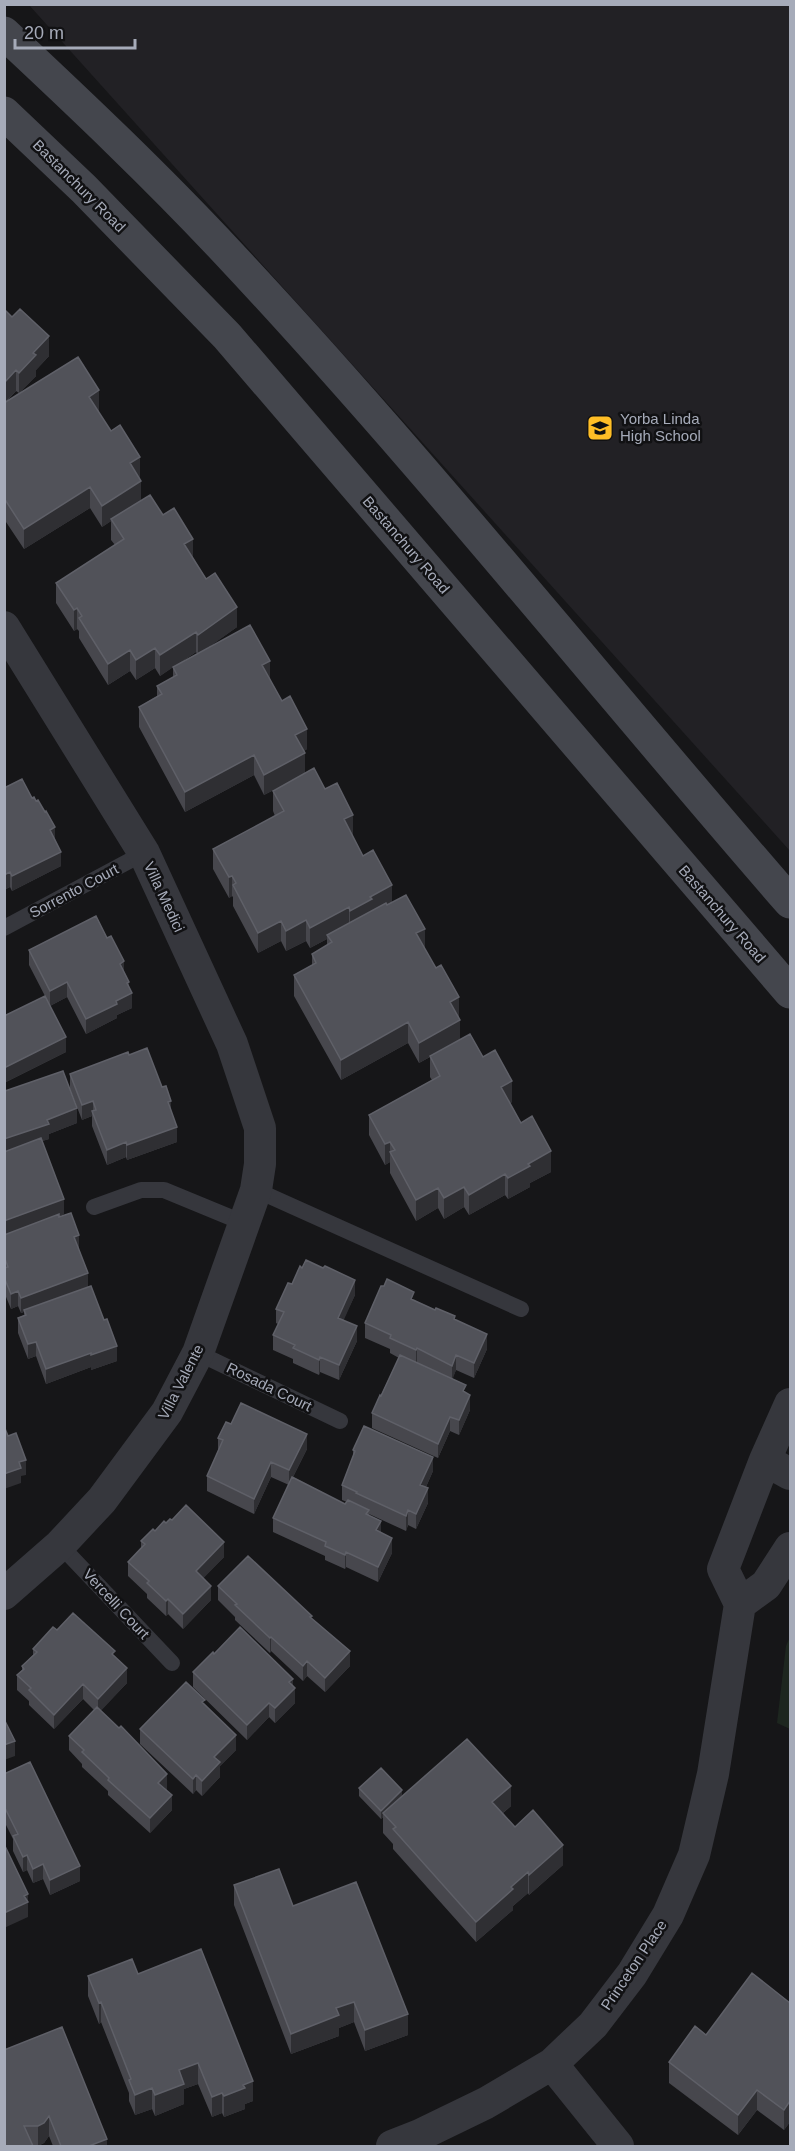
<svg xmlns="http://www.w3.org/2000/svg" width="795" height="2151" viewBox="0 0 795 2151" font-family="Arial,sans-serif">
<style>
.built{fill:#222125}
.green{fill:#1d261f}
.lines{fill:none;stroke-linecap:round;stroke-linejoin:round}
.lane{stroke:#36373d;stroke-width:16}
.street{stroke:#36373d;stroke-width:32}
.secondary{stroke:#44464d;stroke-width:33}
.wall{fill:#47474d;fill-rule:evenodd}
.shaded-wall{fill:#2f2f33}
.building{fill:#515259;stroke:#5f6068;stroke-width:1.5}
.labels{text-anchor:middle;stroke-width:5;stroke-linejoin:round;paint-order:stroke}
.street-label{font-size:15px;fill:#a6abb9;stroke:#111113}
.poi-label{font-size:15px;fill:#a6abb9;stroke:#111113;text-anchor:start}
</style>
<rect width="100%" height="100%" fill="#161618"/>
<!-- built -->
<path class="built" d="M29,5H790V851Z"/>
<!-- green -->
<path class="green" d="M790,1637V1729L777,1723L786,1646Z"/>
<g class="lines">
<!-- lane -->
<path class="lane" d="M4,928L144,853
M256,1190L521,1309
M94,1207L141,1190H164L244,1223
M198,1353L340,1421
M60,1545L172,1663"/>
<!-- street -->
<path class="street" d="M4,627L144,853L232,1044L260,1128V1164L256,1190L198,1353L167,1412L102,1500L60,1545L4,1594
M765,1460L790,1474
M740,1604L766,1585L790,1548
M552,2064L618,2146
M392,2146L420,2135L486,2103L552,2064L593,2025L632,1974L668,1915L694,1855L713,1774L740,1604L723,1569L765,1460L790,1404"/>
<!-- secondary -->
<path class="secondary" d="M4,33C80,104 156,176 227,252C423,461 602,686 790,902
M4,113L84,189L227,336L790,992"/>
</g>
<!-- wall -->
<path class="wall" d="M4,309L49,356L36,370V376L19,393L16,391L5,403L99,411L98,412L140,477L139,478L141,500L163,515L193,558L237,627L210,646L270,680L307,749L304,751L305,774L325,789L353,835L352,836L363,856L392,902L425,949L459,1017L458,1018L460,1040L483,1057L512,1102L510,1103L521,1123L551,1172L530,1183V1187L508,1199L505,1195L469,1215L464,1207L444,1219L438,1208L416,1221L390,1173V1162L385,1165L369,1135V1115L432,1080L430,1077V1057L419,1063L408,1043L341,1080L294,996V975L312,965V954L327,945V939L310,948L306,941L286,951L281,941L258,953L233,906V897L232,896L229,898L213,869V849L275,816L273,811V791L289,782L264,795L254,775L185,812L139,727V707L157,696V686L173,677V667L160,676L155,668L136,680L130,671L108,685L79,638V631L77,629L74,631L56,603V583L115,545L111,540V521L102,527L90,508L24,549L4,519ZM196,652L197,654L180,663Z
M4,788L32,798L55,839L61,866L12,891L10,887L4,890Z
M29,950L124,973L129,988L132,1008L117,1015V1018L86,1034L67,997L50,1006L66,1052L4,1083V1016L45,996L29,965Z
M129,1055L171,1112L177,1142L127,1160L126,1157L107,1165L92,1126V1116L82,1120L70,1089V1074Z
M4,1089L5,1091L77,1123L49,1134V1139L42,1141L64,1214L59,1216L79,1250L88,1287L117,1361L91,1370V1367L46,1384L36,1356L28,1359L18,1333V1318L24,1315V1312L21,1313L18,1306L11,1309L4,1292Z
M292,1284L355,1295L343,1320L357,1341L339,1380L320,1372L319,1375L293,1363V1359L273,1350V1335L278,1324L276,1323V1309Z
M414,1300L455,1319L487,1349L474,1378L456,1370L452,1379L466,1393L470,1410L459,1435L450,1431L438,1458L372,1428V1413L399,1358L390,1353V1349L365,1338V1323Z
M218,1438L307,1449L293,1477L345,1504L347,1502L342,1500V1485L353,1456V1450L433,1471L426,1487L428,1503L416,1529L408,1525L406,1531L369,1514L392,1553L378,1582L346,1567L345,1569L325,1560V1556L273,1532V1518L289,1485L271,1477L254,1514L207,1491V1476L218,1451Z
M155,1531L224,1557L203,1578L211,1600L183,1629L168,1614L166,1616L147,1598V1594L128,1576V1562L141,1548V1541Z
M218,1586L312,1619L350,1666L325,1692L307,1676L303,1681L271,1651L270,1653L235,1620V1617L218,1600Z
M57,1630L115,1656L127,1683L100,1711L167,1789L166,1790L172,1810L150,1833L108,1795V1791L82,1767V1764L69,1750V1736L94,1710L83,1699L54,1729L29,1705V1701L17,1690V1675L22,1670V1666L33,1655V1649Z
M214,1654L293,1686L295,1703L275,1723L269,1717L247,1740L193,1687V1672Z
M205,1705L236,1750L220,1766V1777L202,1796L196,1790L193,1794L140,1744V1729Z
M4,1774L80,1881L50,1895L43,1879L33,1883L27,1870L23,1872L13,1851V1839L4,1821Z
M359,1788L402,1796L511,1806L503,1813L515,1827L563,1865L529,1895L528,1893L513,1906V1910L476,1942L393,1849V1844L383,1833V1817L381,1819L359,1796Z
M234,1885L293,1906L408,2035L365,2051L354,2022L339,2028V2036L291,2054L234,1905Z
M138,1974L253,2101L245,2104V2109L224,2117L222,2113L212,2117L198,2084L184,2089V2104L155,2116L152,2109L135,2115L129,2101V2093L101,2022L99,2024L88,1996V1976Z
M790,2003V2122L784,2130L757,2110L738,2135L669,2083V2062L706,2035Z
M4,2050L107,2146H53L49,2136L44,2143L38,2146H4Z"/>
<!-- shaded-wall -->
<path class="shaded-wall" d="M49,336V356L36,370V376L19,393V373L33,353Z
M16,370V391L4,403V383Z
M99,390V411L89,417V397Z
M140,457V477L130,484V463Z
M141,481V502L102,527V506Z
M90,487V508L24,549V529Z
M193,539V559L184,544Z
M237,607V627L198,655V635Z
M77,608V629L74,631V610Z
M196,632V652L160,676V655Z
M155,648V668L136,680V660Z
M130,650V671L108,685V664Z
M270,661V681L262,665Z
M307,729V749L295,756V735Z
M305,753V774L264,795V775Z
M254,755V775L185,812V792Z
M353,815V835L344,840V819Z
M55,827V842L50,830Z
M61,852V866L12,891V876Z
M10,872V887L4,890V875Z
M232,876V896L229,898V877Z
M392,885V905L350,931V911L370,897Z
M349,907V928L327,935V939L310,948V928Z
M306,920V941L286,951V931Z
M281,921V941L258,953V933Z
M425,929V949L416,933Z
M124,961V976L120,964Z
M67,982V997L50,1006V991Z
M129,982V994L132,993V1008L117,1015V1018L86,1034V1019L116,1001L127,983Z
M459,997V1017L450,1023V1002Z
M460,1020V1040L419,1063V1043Z
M408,1022V1043L341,1080V1060Z
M66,1037V1052L4,1083V1068Z
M512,1081V1102L501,1108V1087Z
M93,1101V1114L92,1111V1116L82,1120V1105Z
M171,1101V1116L168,1102Z
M77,1108V1123L49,1134V1139L4,1153V1139L47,1120Z
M177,1127V1142L127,1160V1145Z
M126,1142V1157L107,1165V1150Z
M390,1142V1162L385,1165V1144Z
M551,1151V1172L530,1183V1187L508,1199V1178L528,1164Z
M505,1174V1195L469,1215V1195Z
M464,1187V1207L444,1219V1198Z
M438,1188V1208L416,1221V1200Z
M64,1199V1214L4,1236V1221Z
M79,1235V1250L74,1237Z
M88,1273V1288L21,1313V1298Z
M355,1280V1295L338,1333V1318Z
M18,1291V1306L11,1309V1294Z
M357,1326V1341L339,1380V1365Z
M487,1334V1349L474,1378V1363Z
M36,1342V1356L28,1359V1344Z
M117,1346V1361L91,1370V1355Z
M417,1348V1363L416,1365V1350Z
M91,1353V1367L46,1384V1369Z
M456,1355V1370L452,1381V1366Z
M320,1357V1372L319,1375V1360Z
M470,1395V1410L459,1435V1420Z
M450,1417V1431L438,1458V1444Z
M307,1434V1449L289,1485V1470Z
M433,1457V1471L420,1500V1485Z
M26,1460V1475L21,1476V1483L4,1489V1474L19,1462Z
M271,1462V1477L254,1514V1499Z
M428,1488V1503L416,1529V1514Z
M408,1510V1525L406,1531V1516Z
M381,1521V1536L376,1530Z
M392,1538V1553L378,1582V1567Z
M224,1542V1557L196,1586V1571Z
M346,1552V1567L345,1569V1555Z
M211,1586V1600L183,1629V1614Z
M168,1599V1614L166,1616V1601Z
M271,1637V1651L270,1653V1638Z
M350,1651V1666L325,1692V1678Z
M307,1661V1676L303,1681V1666Z
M127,1668V1683L98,1714V1699Z
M293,1679V1690L295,1688V1703L275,1723V1708L289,1682Z
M83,1684V1699L54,1729V1715Z
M269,1703V1717L247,1740V1725Z
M236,1735V1750L220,1766V1777L202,1796V1781L214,1757Z
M15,1741V1756L4,1760V1745Z
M167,1774V1789L158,1798V1783Z
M196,1775V1790L193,1794V1779Z
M511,1786V1806L492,1822V1802Z
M402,1790V1798L383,1813V1817L381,1819V1811Z
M172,1795V1810L150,1833V1818Z
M563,1845V1865L529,1895V1875Z
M27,1855V1870L23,1872V1857Z
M43,1864V1879L33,1883V1869Z
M80,1866V1881L50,1895V1880Z
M528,1872V1893L513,1906V1910L476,1942V1922L511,1887Z
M28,1894V1917L4,1928V1913L24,1896Z
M101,2002V2022L99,2024V2003Z
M354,2002V2022L339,2028V2036L291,2054V2034L336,2008Z
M408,2014V2035L365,2051V2030Z
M198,2063V2084L184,2089V2104L155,2116V2095L179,2070Z
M253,2081V2101L245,2104V2109L224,2117V2096L243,2085Z
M152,2088V2109L135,2115V2095Z
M757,2090V2110L738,2135V2115Z
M222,2093V2113L212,2117V2097Z
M790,2101V2122L784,2130V2110Z
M49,2116V2136L44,2143L38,2146V2126Z
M107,2139V2146H89Z"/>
<!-- building -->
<path class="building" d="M4,309L12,317L20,309L49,336L33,353L36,355L19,373L16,370L4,383Z
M78,357L99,390L89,397L111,431L120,425L140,457L130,463L141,481L102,506L90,487L24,529L4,498V413L5,412L4,411V403Z
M150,495L163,515L174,508L193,539L184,544L206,579L215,573L237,607L198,635L196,632L160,655L155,648L136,660L130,650L108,664L79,618L82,616L77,608L74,610L56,583L124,539L111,519Z
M250,625L270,661L262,665L282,701L290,696L307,729L295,735L305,753L264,775L254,755L185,792L139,707L162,694L157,686L177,675L173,667Z
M314,768L325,789L337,783L353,815L344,819L363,856L373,850L392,885L370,897L372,899L350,911L349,907L310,928L306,920L286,931L281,921L258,933L233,885L236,883L232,876L229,877L213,849L284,811L273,791Z
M22,779L32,798L34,797L36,801L38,800L45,812L46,811L55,827L50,830L61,852L12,876L10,872L4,875V788Z
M406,895L425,929L416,933L436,968L441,965L459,997L450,1002L460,1020L419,1043L408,1022L341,1060L294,975L316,963L312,954L332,942L327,935L386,903L387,905Z
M96,916L107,938L111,936L124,961L120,964L129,982L127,983L132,993L116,1001L117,1004L86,1019L67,982L50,991L29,950Z
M45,996L66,1037L4,1068V1016Z
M470,1034L483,1057L495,1050L512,1081L501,1087L521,1123L532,1116L551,1151L528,1164L530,1166L508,1178L505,1174L469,1195L464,1187L444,1198L438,1188L416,1200L390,1152L395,1150L390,1142L385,1144L369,1115L440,1076L430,1056Z
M147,1048L162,1087L166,1086L171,1101L168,1102L177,1127L127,1145L126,1142L107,1150L92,1111L96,1110L93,1101L82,1105L70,1074L128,1052L129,1055Z
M63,1071L77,1108L47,1120L49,1124L4,1139V1089L5,1091Z
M41,1138L64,1199L4,1221V1152Z
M71,1213L79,1235L74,1237L88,1273L21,1298L18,1291L11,1294L4,1277V1268L8,1267L4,1256V1235L59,1214V1217Z
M306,1260L323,1268L325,1266L355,1280L338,1318L357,1326L339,1365L320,1357L319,1360L293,1348L295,1345L273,1335L284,1312L276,1309L288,1283L292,1284L300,1266L302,1268Z
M387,1279L414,1292L411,1299L435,1310L436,1308L455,1316L454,1319L487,1334L474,1363L456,1355L452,1366L417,1348L416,1350L390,1338L391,1335L365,1323L381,1286H384Z
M91,1286L104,1320L107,1319L117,1346L91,1355V1353L46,1369L36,1342L28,1344L18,1318L26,1315L24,1310Z
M400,1355L466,1385L463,1391L470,1395L459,1420L450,1417L438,1444L372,1413L380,1395L381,1396Z
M241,1403L307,1434L289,1470L271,1462L254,1499L207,1476L223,1440L218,1438L226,1422L231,1424Z
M4,1426L8,1436L16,1433L26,1460L19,1462L21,1468L4,1474Z
M364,1426L433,1457L420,1485L428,1488L416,1514L408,1510L406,1516L356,1493L357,1492L342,1485L355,1451L353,1450Z
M292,1477L345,1504L348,1500L369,1510L366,1514L381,1521L376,1530L392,1538L378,1567L346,1552L345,1555L325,1546L326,1542L273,1518Z
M186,1505L224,1542L196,1571L211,1586L183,1614L168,1599L166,1601L147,1583L149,1581L128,1562L145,1544L141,1541L153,1529L155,1531L164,1521L166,1523L170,1519L172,1520Z
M248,1556L312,1616L310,1617L350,1651L325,1678L307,1661L303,1666L271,1637L270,1638L235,1605L237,1604L218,1586Z
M73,1613L115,1651L112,1654L127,1668L98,1699L83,1684L54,1715L29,1690L31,1688L17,1675L24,1669L22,1666L37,1652L33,1649L53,1627L57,1630Z
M240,1627L293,1679L289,1682L295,1688L275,1708L269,1703L247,1725L193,1672L213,1652L214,1654Z
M186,1682L205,1700L202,1702L236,1735L214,1757L220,1762L202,1781L196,1775L193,1779L140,1729Z
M97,1707L119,1728L121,1726L167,1774L158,1783L172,1795L150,1818L108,1780L109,1778L82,1752L84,1750L69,1736Z
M4,1719L15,1741L4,1745Z
M467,1739L511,1786L492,1802L515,1827L533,1810L563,1845L529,1875L528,1872L511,1887L513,1889L476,1922L393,1829L396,1827L383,1813Z
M30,1762L80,1866L50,1880L43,1864L33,1869L27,1855L23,1857L13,1836L18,1834L4,1806V1774Z
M381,1768L402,1790L381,1811L359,1788Z
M4,1844L28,1894L24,1896L28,1902L4,1913Z
M279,1869L293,1906L356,1882L408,2014L365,2030L354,2002L336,2008L339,2015L291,2034L234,1885Z
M201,1949L253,2081L243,2085L245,2088L224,2096L222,2093L212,2097L198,2063L179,2070L184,2084L155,2095L152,2088L135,2095L129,2080L131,2079L101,2002L99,2003L88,1976L132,1959L138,1974Z
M752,1973L790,2003V2101L784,2110L757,2090L738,2115L669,2062L695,2026L706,2035Z
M62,2027L107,2139L89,2146H61L49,2116L44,2123L38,2126H24L33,2146H4V2050Z"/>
<!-- icons -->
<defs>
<symbol id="school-square" viewBox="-11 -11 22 22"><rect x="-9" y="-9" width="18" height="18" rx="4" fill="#ffbe26" stroke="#111113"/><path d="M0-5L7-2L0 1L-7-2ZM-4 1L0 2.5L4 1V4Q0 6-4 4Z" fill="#111"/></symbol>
</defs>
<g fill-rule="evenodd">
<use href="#school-square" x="585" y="413" width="30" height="30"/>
</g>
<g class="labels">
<!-- street labels -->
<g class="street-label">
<text transform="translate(79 186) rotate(45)" y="5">Bastanchury Road</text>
<text transform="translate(406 545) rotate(49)" y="5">Bastanchury Road</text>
<text transform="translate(74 891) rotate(-28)" y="5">Sorrento Court</text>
<text transform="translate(164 897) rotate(65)" y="5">Villa Medici</text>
<text transform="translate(722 914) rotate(49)" y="5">Bastanchury Road</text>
<text transform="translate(181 1382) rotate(-63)" y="5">Villa Valente</text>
<text transform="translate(269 1387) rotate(26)" y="5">Rosada Court</text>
<text transform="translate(116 1604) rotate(47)" y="5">Vercelli Court</text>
<text transform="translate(634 1965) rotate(-56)" y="5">Princeton Place</text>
</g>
<!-- poi labels -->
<g class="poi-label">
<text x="620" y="424">Yorba Linda<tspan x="620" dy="17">High School</tspan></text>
</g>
</g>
<!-- border -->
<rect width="795" height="2151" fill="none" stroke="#a6abb9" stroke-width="12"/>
<!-- scale -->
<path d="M15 39v9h120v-9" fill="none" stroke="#a6abb9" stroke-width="3"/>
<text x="24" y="39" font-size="18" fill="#a6abb9" stroke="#111113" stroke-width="4.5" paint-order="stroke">20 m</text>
</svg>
